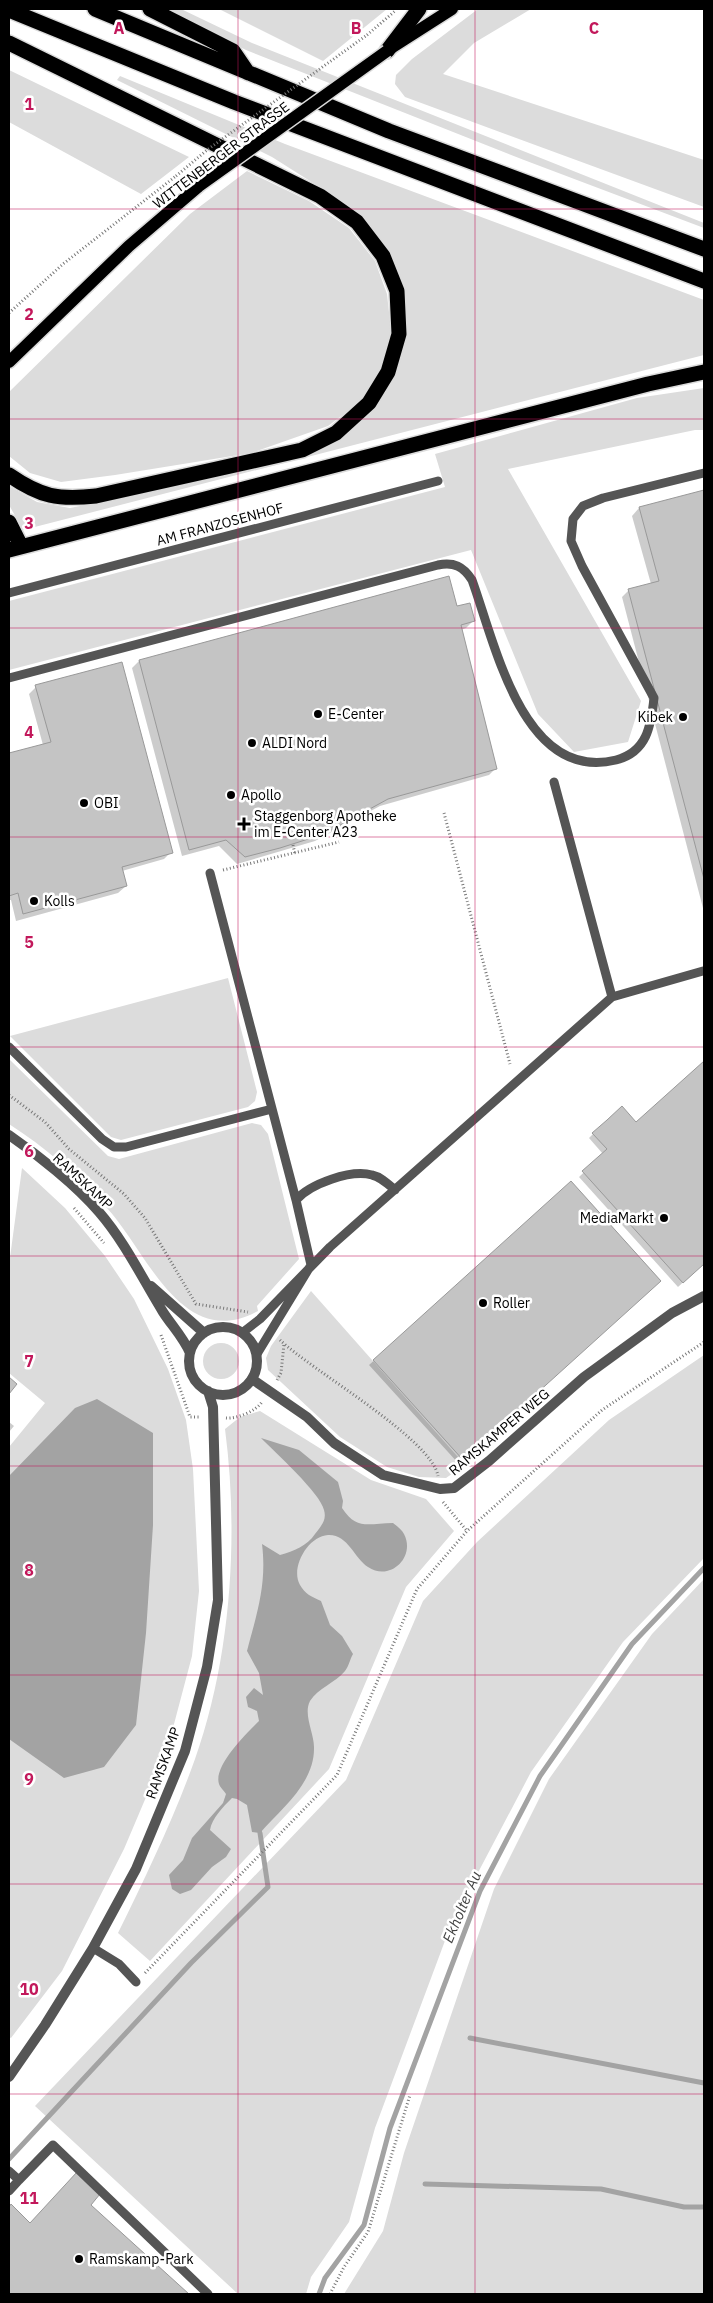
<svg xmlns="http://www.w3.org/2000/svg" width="713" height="2303" viewBox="0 0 713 2303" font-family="'IBM Plex Sans',sans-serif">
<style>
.green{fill:#dcdcdc}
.water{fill:#a3a3a3}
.shadow{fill:#0003}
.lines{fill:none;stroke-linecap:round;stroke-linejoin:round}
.stream{stroke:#a3a3a3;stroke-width:5}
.building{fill:#c4c4c4;stroke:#999}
.primary-casing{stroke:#dbdbdb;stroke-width:15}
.motorway-casing{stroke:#dbdbdb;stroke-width:18}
.path{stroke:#777;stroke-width:3;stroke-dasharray:1 2.5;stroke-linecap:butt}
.service{stroke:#555;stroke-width:9}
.minor{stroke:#555;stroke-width:10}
.tertiary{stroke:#555;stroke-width:10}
.primary{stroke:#000;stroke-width:12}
.motorway{stroke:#000;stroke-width:15}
.primary-bridge-casing{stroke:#dbdbdb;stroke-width:15;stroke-linecap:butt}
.path-bridge{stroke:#777;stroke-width:3;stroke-dasharray:1 2.5;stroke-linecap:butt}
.primary-bridge{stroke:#000;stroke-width:12}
.grid{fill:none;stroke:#c2185b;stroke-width:1;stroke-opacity:0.55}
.poi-dot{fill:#000;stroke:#fff;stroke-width:2}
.labels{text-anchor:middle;stroke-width:5;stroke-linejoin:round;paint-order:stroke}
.street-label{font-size:14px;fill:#000;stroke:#fff}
.poi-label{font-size:14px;fill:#000;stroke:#fff;text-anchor:start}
.water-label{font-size:15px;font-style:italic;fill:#444;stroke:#fff}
.grid-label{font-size:16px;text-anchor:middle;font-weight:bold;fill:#c2185b;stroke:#fff;stroke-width:5;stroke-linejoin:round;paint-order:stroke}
</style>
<rect width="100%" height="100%" fill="#fff"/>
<!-- green -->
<path class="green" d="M163,9H181L252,43L704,223V228L524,160L246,50Z
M219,9H387L323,61Z
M478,9H531L474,43L443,74L704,160V207L405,97L395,84L396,75L412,59Z
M9,70L189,157L141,194L9,122Z
M120,76L285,144L704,300V355L23,530L9,505V486L37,502L70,508L119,498L339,436L406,332L405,291L398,271L389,254L364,218L321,188L272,157L117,80Z
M247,171L309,201L349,228L375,261L387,294L391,331L383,368L360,402L328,426L251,453L115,475L61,482L30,473L9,456V392L190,214Z
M704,388V430H695L508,469L641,701L628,742L574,752L538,714L471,550L9,670V601L445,487L435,454L637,398Z
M228,978L257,1092L255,1101L248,1107L121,1140L111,1137L10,1036Z
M9,1059L108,1156L119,1159L252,1123L261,1125L268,1134L299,1259L257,1306L258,1311C182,1353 146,1250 107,1208C78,1176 45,1147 9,1124Z
M22,1168L65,1208L105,1256L134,1299L168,1369L186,1420L193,1469L199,1591L192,1656L169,1743L124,1849L62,1971L11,2038L9,2037V1447L45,1403L9,1373V1265Z
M311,1291L465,1465L446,1478L419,1477L387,1467L340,1437L268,1370L266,1358L271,1346Z
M203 1361a18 18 0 1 1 36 0a18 18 0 1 1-36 0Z
M704,1355V1558L623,1642L531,1772L452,1922L375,2128L349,2222L311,2277L306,2294H238L35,2106L346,1780L423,1601L477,1542L609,1420Z
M260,1411L371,1480L426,1499L454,1531L406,1587L329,1769L150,1961L118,1933C146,1876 174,1818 195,1759C231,1658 239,1535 225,1429L240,1417Z
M704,1579V2294H344L383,2231L404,2153L494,1889L549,1779L652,1634Z"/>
<!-- water -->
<path class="water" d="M97,1399L153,1433V1525L146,1633L136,1725L104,1767L64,1778L9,1739V1476L75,1408Z
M261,1438L299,1450L338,1482L343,1501L342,1508C357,1531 369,1523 393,1523C397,1526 402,1530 404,1534C416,1557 390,1582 368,1567C354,1558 348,1534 328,1535C308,1536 290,1568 300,1585C305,1594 312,1597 321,1601L330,1625L342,1636L353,1654C350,1659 349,1666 345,1671C335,1683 318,1688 310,1701C303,1714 314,1733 314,1747C315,1783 282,1808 260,1833L252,1832L247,1805L237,1799L232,1798C223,1807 212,1818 210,1830L231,1849L226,1857L212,1867L191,1890L180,1894L172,1889L169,1875L183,1860L192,1838L223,1803L226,1794C224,1791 220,1787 219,1784C213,1766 247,1733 259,1721L257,1711L248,1707L246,1697L254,1688L263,1695L259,1673L247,1651C257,1613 267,1584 262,1544L280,1555C294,1551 307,1546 315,1534C321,1526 327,1520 324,1510C321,1494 275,1452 261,1438Z"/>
<!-- shadow -->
<path class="shadow" d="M704,491V912L622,597L629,590L651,584L632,516L639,508Z
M448,577L456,608L473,621L466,628L461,630L496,768L489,775L380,806L315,841L237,864L219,846L182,856L132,668L139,661Z
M36,687L171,852L164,859L122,871L126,886L118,893L16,921L11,900H9V755L43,745L29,694Z
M704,1063V1263L678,1287L579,1177L603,1154L589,1138L593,1134L636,1124Z
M571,1183L654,1286L458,1463L369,1365Z
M9,1422L14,1426L9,1432Z
M89,2205L187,2294H9V2208L11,2206L30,2224Z"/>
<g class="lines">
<!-- stream -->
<path class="stream" d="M470,2038L704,2083
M9,2159L191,1963L268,1887L260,1833
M425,2184L601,2189L684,2207H704
M319,2294L325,2278L364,2225L390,2128L480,1891L540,1776L632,1644L704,1568"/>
</g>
<!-- building -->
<path class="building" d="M704,490V879L628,589L659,581L639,507Z
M449,576L457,606L470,603L475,621L461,625L497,769L388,799L324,834L280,848L245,857L226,840L189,850L139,660Z
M122,662L173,853L122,867L127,886L23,914L18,893L9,896V753L51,742L35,685Z
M704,1061V1264L683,1283L582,1171L607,1149L592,1133L607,1120L622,1106L636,1122Z
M571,1181L661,1281L463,1460L373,1360Z
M9,1377L17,1384L9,1394Z
M77,2172L100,2194L91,2205L189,2294H9V2207L11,2204L30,2223Z"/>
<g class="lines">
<defs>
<path id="primary" d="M391,48L452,9
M9,362L129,246L199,186"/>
<path id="motorway" d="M95,9L389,131L704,249
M150,9L233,51L248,73
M9,10L234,102L704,281
M9,43L320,196L357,222L383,256L397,291L399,334L388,372L369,403L336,433L302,450L96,496C58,500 41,497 9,475
M387,51L419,9
M9,522L21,546
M9,550L648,384L704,372"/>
</defs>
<!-- primary casing -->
<use href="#primary" class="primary-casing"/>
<!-- motorway casing -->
<use href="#motorway" class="motorway-casing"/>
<!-- path -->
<path class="path" d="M367,35L395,11
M9,313L63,264L176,176
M444,813L510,1064
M293,845L295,854
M223,870L339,842
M9,1095L45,1122L69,1149L124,1194L145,1218L196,1304L248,1312
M74,1208L104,1243
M161,1335L190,1417H200
M280,1340C311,1370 432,1439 438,1476
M277,1380L281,1373L284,1344
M226,1418C237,1419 256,1411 262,1402
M443,1502L467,1531
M145,1973L337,1775L417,1589L467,1531L602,1410L704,1342
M330,2294L344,2267L368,2232L410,2095"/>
<!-- service -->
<path class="service" d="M9,593L438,481
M9,678L438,565C454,562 463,566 472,580C495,643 523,783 616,760C647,752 651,726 654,698L582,566L571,541L573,519L583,506L603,498L704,473
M554,782L612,997
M210,873L296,1200L311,1265L257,1354
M9,1047L102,1139L114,1147H126L272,1109
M296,1200C310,1184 351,1169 372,1175C381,1177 388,1184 395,1190
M242,1333L260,1319L330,1247L612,997L703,971
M93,1948L119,1964L136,1982
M9,2171L19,2180L53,2145L208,2294
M9,2191L19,2180"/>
<!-- minor -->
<path class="minor" d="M252,1379L307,1417L334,1443L383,1475L440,1489L454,1488L489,1461L584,1377L672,1313L704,1296"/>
<!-- tertiary -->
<path class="tertiary" d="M9,1135C38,1155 76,1185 99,1212C125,1242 142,1278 163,1312C172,1326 183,1337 190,1353
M151,1286L204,1333
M189 1361a34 34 0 1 1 68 0a34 34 0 1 1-68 0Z
M9,2077L45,2025L93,1948L136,1869L185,1751L207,1667L218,1600L213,1407L208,1391"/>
<!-- primary -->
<use href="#primary" class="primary"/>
<!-- motorway -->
<use href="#motorway" class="motorway"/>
<defs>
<path id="primary-bridge" d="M199,186L387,51"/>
</defs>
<!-- primary-bridge casing -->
<use href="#primary-bridge" class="primary-bridge-casing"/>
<!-- path-bridge -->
<path class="path-bridge" d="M176,176L207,150L367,35"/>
<!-- primary-bridge -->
<use href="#primary-bridge" class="primary-bridge"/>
</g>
<!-- grid -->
<path class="grid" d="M238,9V2294M475,9V2294M9,209H704M9,419H704M9,628H704M9,837H704M9,1047H704M9,1256H704M9,1466H704M9,1675H704M9,1884H704M9,2094H704"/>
<!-- markers -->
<g class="poi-dot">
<circle cx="318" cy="714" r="5"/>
<circle cx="683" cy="717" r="5"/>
<circle cx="252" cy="743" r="5"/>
<circle cx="231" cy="795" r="5"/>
<circle cx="84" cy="803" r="5"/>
<path d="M241.5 816.5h5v5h5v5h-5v5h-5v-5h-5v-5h5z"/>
<circle cx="34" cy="901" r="5"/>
<circle cx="664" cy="1218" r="5"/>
<circle cx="483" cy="1303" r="5"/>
<circle cx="79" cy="2259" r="5"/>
</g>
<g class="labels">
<!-- street labels -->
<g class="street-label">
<text transform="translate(221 155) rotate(-37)" y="5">WITTENBERGER STRASSE</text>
<text transform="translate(220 524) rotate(-15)" y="5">AM FRANZOSENHOF</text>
<text transform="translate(83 1181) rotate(43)" y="5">RAMSKAMP</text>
<text transform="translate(499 1432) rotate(-40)" y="5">RAMSKAMPER WEG</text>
<text transform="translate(163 1763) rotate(-70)" y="5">RAMSKAMP</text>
</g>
<!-- poi labels -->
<g class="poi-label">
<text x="328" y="719">E-Center</text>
<text x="673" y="722" text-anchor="end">Kibek</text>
<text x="262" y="748">ALDI Nord</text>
<text x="241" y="800">Apollo</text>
<text x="94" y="808">OBI</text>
<text x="254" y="821">Staggenborg Apotheke<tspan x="254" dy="16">im E-Center A23</tspan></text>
<text x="44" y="906">Kolls</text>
<text x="654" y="1223" text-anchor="end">MediaMarkt</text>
<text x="493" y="1308">Roller</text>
<text x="89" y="2264">Ramskamp-Park</text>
</g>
<!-- water labels -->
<g class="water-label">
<text transform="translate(462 1907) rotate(-67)" y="5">Ekholter Au</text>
</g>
</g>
<g class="grid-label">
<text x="119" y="34">A</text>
<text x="356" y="34">B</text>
<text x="594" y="34">C</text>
<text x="29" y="110">1</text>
<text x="29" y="320">2</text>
<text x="29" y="529">3</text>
<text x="29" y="738">4</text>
<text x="29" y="948">5</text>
<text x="29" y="1157">6</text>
<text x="29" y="1367">7</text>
<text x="29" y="1576">8</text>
<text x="29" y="1785">9</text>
<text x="29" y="1995">10</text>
<text x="29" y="2204">11</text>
</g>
<!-- border -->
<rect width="713" height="2303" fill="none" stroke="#000000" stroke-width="20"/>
</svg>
